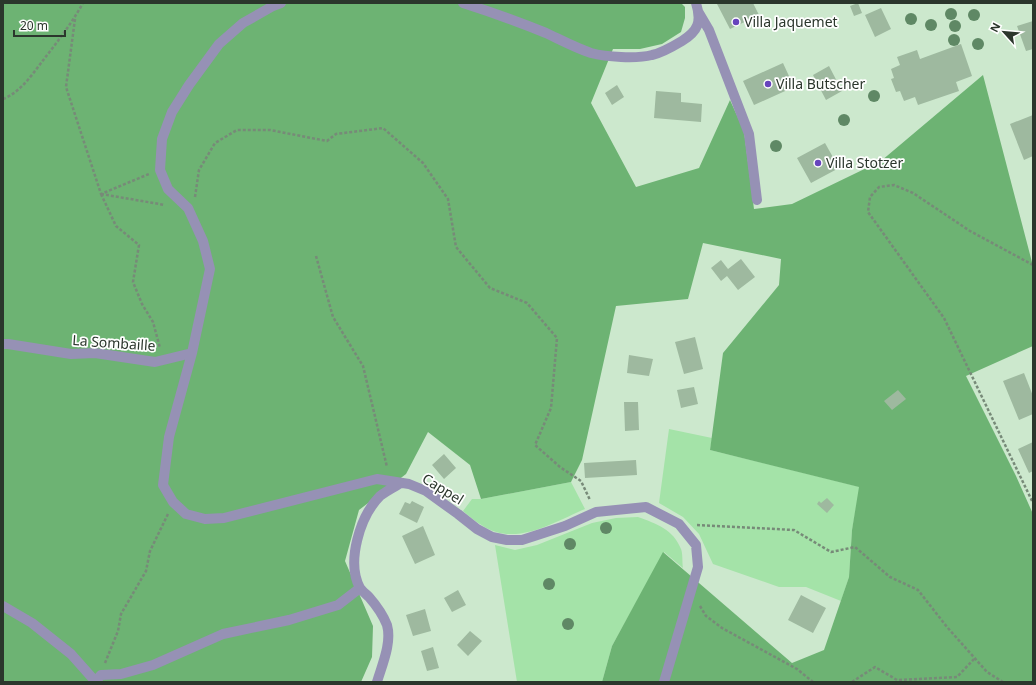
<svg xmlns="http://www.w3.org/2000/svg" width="1036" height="685" viewBox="0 0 1036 685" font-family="'Noto Sans',sans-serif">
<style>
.green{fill:#a4e3a8}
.forest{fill:#6db373}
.building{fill:#9eb99f}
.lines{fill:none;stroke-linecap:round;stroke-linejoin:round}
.path{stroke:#778a78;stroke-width:2.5;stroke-dasharray:3 2;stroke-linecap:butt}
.minor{stroke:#9691b5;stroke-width:10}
.tree{fill:#5f8865}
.poi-dot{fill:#6744bd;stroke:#fff;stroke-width:1.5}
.labels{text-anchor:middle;stroke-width:3.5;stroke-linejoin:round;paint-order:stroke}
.poi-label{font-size:14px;fill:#2b362c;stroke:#fff;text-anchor:start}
.street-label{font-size:14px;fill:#2b362c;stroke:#fff}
</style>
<rect width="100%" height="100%" fill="#cce8cd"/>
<!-- green -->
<path class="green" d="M669,429L712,438L710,450L860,487L852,530L849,577L841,601L806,587H779L713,564L699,534L683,517L659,503Z
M571,482L585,509C554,522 516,547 483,526C476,522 469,516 463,511L472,499H481Z
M638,517C657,524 673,529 681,549C683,554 682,562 683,568L664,552L612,646L602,682H517L495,545L515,550L537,545L592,523L616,518Z"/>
<!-- forest -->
<path class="forest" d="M3,3H681L685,7V18L681,32L662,44L640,49H613L591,103L636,187L699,168L730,100L744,131L754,209L792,204L881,161L983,75L1033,266V346L966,376L1016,476L1033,514V682H602L612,646L663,552L792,663L824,650L849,577L852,530L859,487L710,450L723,353L779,285L781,259L703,243L688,299L616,306L582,460L571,482L481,499L470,465L428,432L406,474L359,510L345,561L373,626L372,657L361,682H3Z"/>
<!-- building -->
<path class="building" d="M718,3H753L759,15L730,29L717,4Z
M858,3L862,13L854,16L850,6Z
M881,8L891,29L875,37L865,15Z
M1033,21V49L1026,51L1017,26Z
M961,44L972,76L956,82L959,91L918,105L915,97L904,101L900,91L896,92L891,79L894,78L891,69L900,65L897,57L917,50L920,59Z
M783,63L794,87L754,105L743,81Z
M829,66L842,91L826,100L813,75Z
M617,85L624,97L612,105L605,93Z
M656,91L681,93V102L702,104L701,122L654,118Z
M1033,115V156L1024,160L1010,124Z
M825,143L839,168L811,183L797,158Z
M741,259L755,277L738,290L727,276L721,281L711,268L721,260L728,269Z
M695,337L703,369L684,374L675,342Z
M629,355L653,359L649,376L627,373Z
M1024,373L1033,396V414L1019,420L1003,381Z
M694,387L698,404L681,408L677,390Z
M898,390L906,399L892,410L884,401Z
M624,402H638L639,430L625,431Z
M1033,442V471L1029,473L1018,449Z
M444,454L456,468L444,479L432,465Z
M636,460L637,475L585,478L584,463Z
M827,498L834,505L827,513L817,504L819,501L821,503Z
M412,501L424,507L417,523L399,514L405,502L410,504Z
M423,526L435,555L415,564L402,536Z
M458,590L466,605L452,612L444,598Z
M801,595L826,608L813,633L788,620Z
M425,609L431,631L413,636L406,615Z
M470,631L482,641L468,656L457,645Z
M433,647L439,668L427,671L421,651Z"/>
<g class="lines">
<!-- path -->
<path class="path" d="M75,19L66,87L101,194L149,174
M3,99C23,91 35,70 48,54C61,37 73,21 83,3
M101,194L165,205
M101,194L116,226L139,245L133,282L142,304L153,322L160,348
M195,197L199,170L215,143L237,130H270L327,141L336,134L383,128L423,163L448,199L456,247L490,288L527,303L557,338L551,408L535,445L560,467L581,481L590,500
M316,256L333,317L363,366L387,467
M1033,265L970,231L913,193L894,185L879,187L870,197L868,212L944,318L1033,503
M697,525L794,530L831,552L855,547L890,577L918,590L947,627L987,672L1003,682
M700,606L706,616L722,628L797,669L813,682
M105,663L118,631L121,614L146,571L150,551L168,514
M852,682L875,667L897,680L957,677L974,659"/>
<!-- minor -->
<path class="minor" d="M463,3C491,12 519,22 546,33C561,40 576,48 591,53C606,57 636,59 652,55C662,53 672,47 682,41C698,31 702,22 696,3
M699,13L709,30L749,134L757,200
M3,344H8L71,354L95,353L155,362L192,353L210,269L203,241L188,208L168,189L160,170L162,139L172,112L189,85L219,44L243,23L273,6L281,3
M192,353L169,437L163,485L173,502L186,514L205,519L224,518L377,479L409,484L426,491L458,514L477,529L492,537L507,540H522L565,526L596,512L646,507L679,524L696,545L698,567L664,682
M3,606L32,623L71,654L95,681
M95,682L101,675L121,674L153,665L223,634L289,620L338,605L360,588
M377,682C382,665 392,643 387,625C383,615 376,605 369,597C366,594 362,591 360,588C346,562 360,516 380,496C386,491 394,487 401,483"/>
</g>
<!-- trees -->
<g class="tree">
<circle cx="951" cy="14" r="6"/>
<circle cx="974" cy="15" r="6"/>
<circle cx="911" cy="19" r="6"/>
<circle cx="931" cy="25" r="6"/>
<circle cx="955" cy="26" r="6"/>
<circle cx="954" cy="40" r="6"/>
<circle cx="978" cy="44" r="6"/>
<circle cx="874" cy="96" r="6"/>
<circle cx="844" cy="120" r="6"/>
<circle cx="776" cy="146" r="6"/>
<circle cx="606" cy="528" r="6"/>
<circle cx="570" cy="544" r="6"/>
<circle cx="549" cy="584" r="6"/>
<circle cx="568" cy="624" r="6"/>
</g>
<!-- markers -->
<g class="poi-dot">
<circle cx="736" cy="22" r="4"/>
<circle cx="768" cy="84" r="4"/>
<circle cx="818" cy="163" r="4"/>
</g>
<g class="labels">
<!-- poi labels -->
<g class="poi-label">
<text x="744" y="27">Villa Jaquemet</text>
<text x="776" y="89">Villa Butscher</text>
<text x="826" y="168">Villa Stotzer</text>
</g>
<!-- street labels -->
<g class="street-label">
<text transform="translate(114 343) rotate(4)" y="5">La Sombaille</text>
<text transform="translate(443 489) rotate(32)" y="5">Cappel</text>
</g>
</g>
<!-- border -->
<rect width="1036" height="685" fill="none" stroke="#2b362c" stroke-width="8"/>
<!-- north arrow -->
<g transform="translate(1004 32) rotate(297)" stroke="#ffffff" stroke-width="3" paint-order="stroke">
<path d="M0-3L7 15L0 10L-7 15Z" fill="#2b362c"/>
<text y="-6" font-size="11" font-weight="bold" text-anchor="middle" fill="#2b362c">N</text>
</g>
<!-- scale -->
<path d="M14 30v6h51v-6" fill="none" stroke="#2b362c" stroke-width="2"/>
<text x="20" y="30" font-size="12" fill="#2b362c" stroke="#ffffff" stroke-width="3" paint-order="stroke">20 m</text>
</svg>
